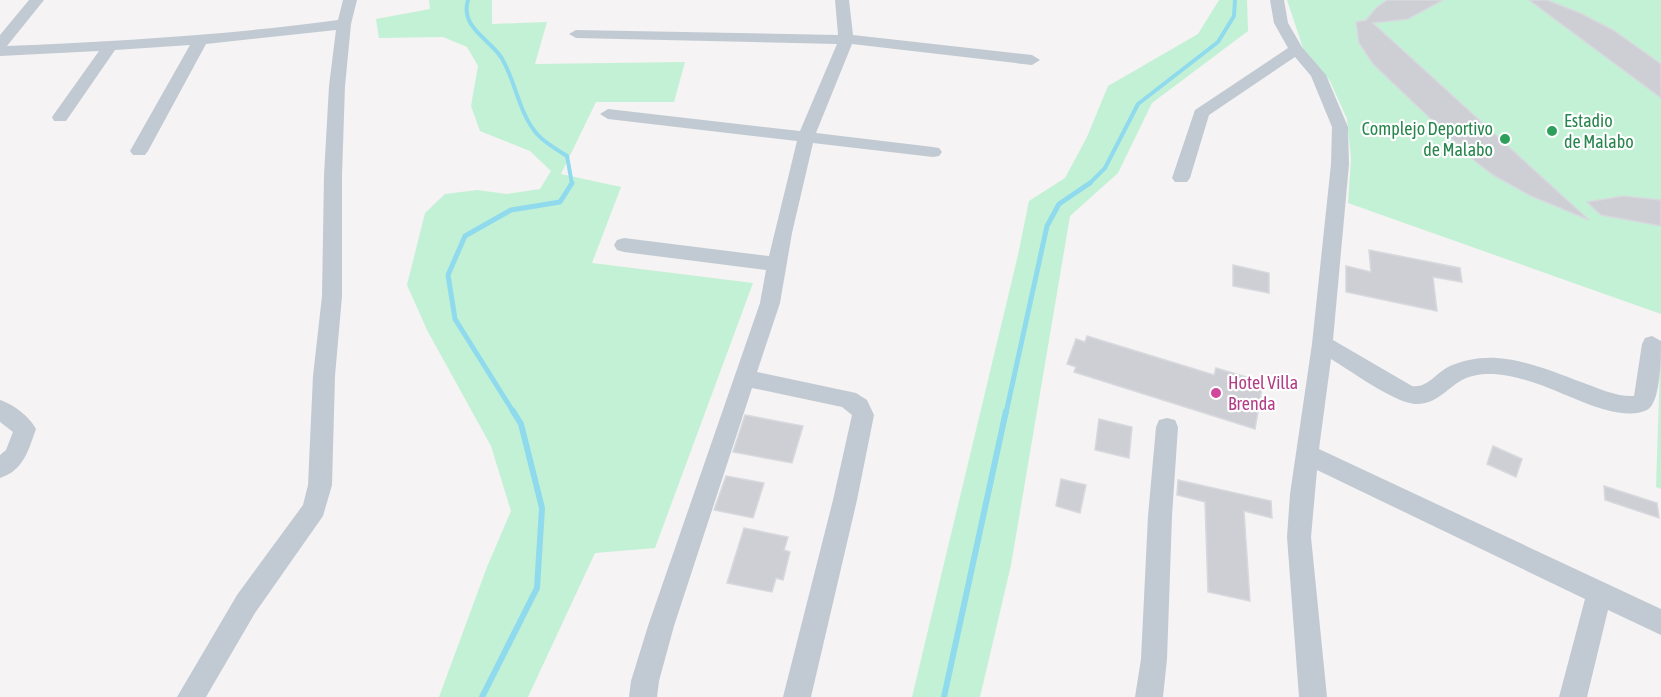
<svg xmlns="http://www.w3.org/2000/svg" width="1661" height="697" viewBox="0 0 1661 697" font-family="'Asap Condensed',sans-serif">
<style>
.green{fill:#c3f1d5}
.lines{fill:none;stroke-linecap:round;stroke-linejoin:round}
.stream-far2{stroke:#90daee;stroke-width:4}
.stream-far1{stroke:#90daee;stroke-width:5}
.stream{stroke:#90daee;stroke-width:6}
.building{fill:#cdcfd5;stroke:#d7d9de;stroke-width:1.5}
.minor{fill:#c1cad2;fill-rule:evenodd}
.leisure-dot{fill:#2e9e5b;stroke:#fff;stroke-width:2}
.hotel-dot{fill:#d1479c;stroke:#fff;stroke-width:2}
.labels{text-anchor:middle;stroke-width:4.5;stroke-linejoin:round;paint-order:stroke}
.leisure-label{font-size:18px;fill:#27864d;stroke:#fff;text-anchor:start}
.hotel-label{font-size:18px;fill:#b23c85;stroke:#fff;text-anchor:start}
</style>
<rect width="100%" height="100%" fill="#f5f3f3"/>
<!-- green -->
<path class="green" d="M429,0H492V24L547,22L535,64L685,62L674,102H596L561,174L621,187L592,263L753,283L655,548L595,553L528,697H439L487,567L511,511L491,446L427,330L407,285L425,213L445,194L477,190L507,194L540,189L551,171L530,151L480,131L471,106L478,66L467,47L443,37L379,38L376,19L430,9Z
M1219,0H1247L1248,31L1152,103L1118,173L1070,216L1011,565L980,697H912L1018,255L1029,201L1065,178L1087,137L1108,86L1198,34Z
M1287,0H1661V314L1348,203L1351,158L1347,119L1330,81L1303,48Z
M1661,336V489L1656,487Z"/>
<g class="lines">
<!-- stream-far2 -->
<path class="stream-far2" d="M468,0C460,27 488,38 501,57C516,81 518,112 537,134C545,143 556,149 567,156L572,184
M1089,184L1105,168L1138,104L1218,42L1234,16L1235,0"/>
<!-- stream-far1 -->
<path class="stream-far1" d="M514,413L455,319L448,275L465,236L511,210L560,202L572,183
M1006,413L1047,226L1059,204L1090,183"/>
<!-- stream -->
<path class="stream" d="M482,697L537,588L542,508L521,424L513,411
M944,697L1006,411"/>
</g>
<!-- building -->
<path class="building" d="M1387,0H1443L1408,19L1373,23L1589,220L1531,196L1493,175L1476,162L1373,64L1359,43L1356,22L1366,20L1376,8Z
M1529,0H1547L1580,13L1613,30L1661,64V98Z
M1623,196L1661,200V226L1601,215L1587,202Z
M1369,250L1460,268L1462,282L1433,277L1437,311L1346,292V266L1371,272Z
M1233,265L1269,273V293L1233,286Z
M1087,336L1214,375L1216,368L1263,382L1255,429L1074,372L1076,367L1067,364L1076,339L1085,342Z
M745,415L803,426L792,463L733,452Z
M1099,419L1132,427L1129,458L1095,450Z
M1493,446L1522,459L1516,477L1487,464Z
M726,476L764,483L753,518L714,510Z
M1061,479L1086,485L1080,513L1056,506Z
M1178,480L1271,501L1272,518L1244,511L1250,601L1208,592L1205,502L1177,495Z
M1604,486L1657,503L1659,518L1605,500Z
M744,528L788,537L784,550L790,552L783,580L776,578L772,592L727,583Z"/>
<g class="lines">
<!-- minor -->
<path class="minor" d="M29,0H44L7,46C118,41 228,35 338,20L343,0H357L351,24L345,86L342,175V296L335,376L332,485L323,516L255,613L206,697H177L237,595L303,505L308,485L313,376L322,296L324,175L329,86L336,30L206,44L148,151L145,155H133L130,151L190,45L115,50L66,121H54L52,117L99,51L0,56V35Z
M835,0H849L853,35L1032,55L1040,60L1032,65L852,44L816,133L933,147L939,148L942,152L939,156L933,157L813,143L792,233L780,303L757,372L856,393L867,400L874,415L857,500L811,697H783L833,500L852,415L842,407L752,388L674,626L659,681L657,697H629L631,681L648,626L760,303L766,270L624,252L617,250L614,245L617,240L624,238L769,256L797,141L608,119L600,114L608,109L800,131L837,44L576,38L569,34L576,30L838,35Z
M1270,0H1284L1288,23L1302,47L1326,75L1348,127L1349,164L1333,340L1412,386C1428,388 1435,374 1448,367C1463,360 1481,357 1497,358C1526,360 1555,372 1581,382C1598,388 1616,397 1634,396L1642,344L1645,338L1652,336L1661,341C1661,356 1661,403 1647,410C1619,424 1566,393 1538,384C1516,376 1484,368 1462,380C1446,389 1436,405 1415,404C1393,402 1351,371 1331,359L1319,449L1661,609V635L1608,610L1587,697H1559L1585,599L1317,470L1311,537L1327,697H1299L1287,537L1290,494L1312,344L1331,164L1332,127L1311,76L1295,57L1209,115L1190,178L1187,182H1175L1172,178L1195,110L1288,48L1274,23Z
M0,400C13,404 30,417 36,429C28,451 24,470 0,478V455L6,450L13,432L0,422Z
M1167,418L1175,420L1178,427L1172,516L1167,659L1163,697H1135L1141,659L1148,516L1156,427L1159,420Z"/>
</g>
<!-- markers -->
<g class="leisure-dot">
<circle cx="1552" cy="131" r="6"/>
<circle cx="1505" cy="139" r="6"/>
</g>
<circle class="hotel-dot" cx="1216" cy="393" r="6"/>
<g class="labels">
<!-- leisure labels -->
<g class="leisure-label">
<text x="1564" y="127">Estadio<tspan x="1564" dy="21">de Malabo</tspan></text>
<text x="1493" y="135" text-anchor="end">Complejo Deportivo<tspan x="1493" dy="21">de Malabo</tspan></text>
</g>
<!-- hotel labels -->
<g class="hotel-label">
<text x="1228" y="389">Hotel Villa<tspan x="1228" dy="21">Brenda</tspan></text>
</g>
</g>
</svg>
